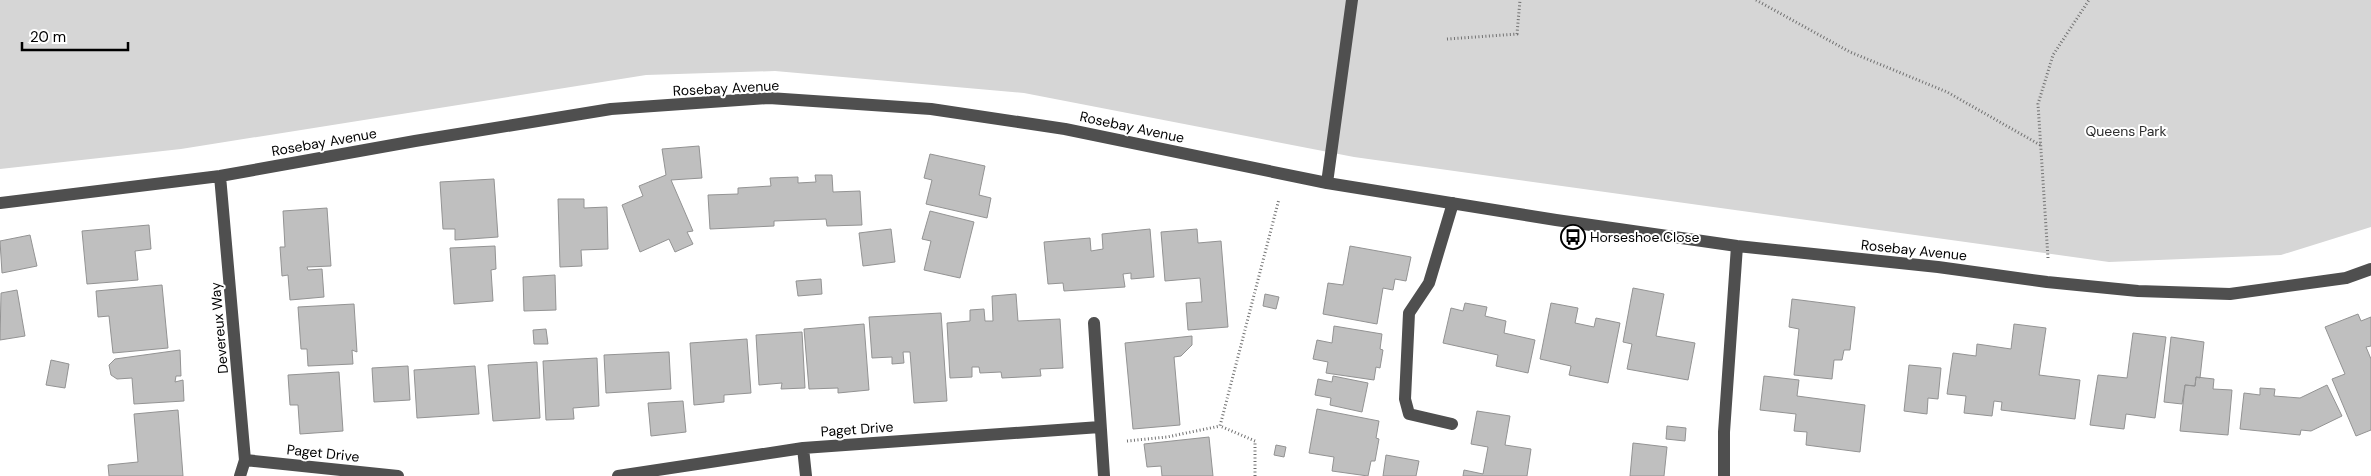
<svg xmlns="http://www.w3.org/2000/svg" width="2371" height="476" viewBox="0 0 2371 476" font-family="'DM Sans',sans-serif">
<style>
.green{fill:#d6d6d6}
.building{fill:#bfbfbf;stroke:#939393}
.lines{fill:none;stroke-linecap:round;stroke-linejoin:round}
.path{stroke:#717171;stroke-width:3;stroke-dasharray:1 2.5;stroke-linecap:butt}
.minor{stroke:#4f4f4f;stroke-width:12}
.labels{text-anchor:middle;stroke-width:4;stroke-linejoin:round;paint-order:stroke}
.street-label{font-size:14px;fill:#000;stroke:#fff}
.park-label{font-size:14px;fill:#2d2d2d;stroke:#fff}
.poi-label{font-size:14px;fill:#000;stroke:#fff;text-anchor:start}
</style>
<rect width="100%" height="100%" fill="#fff"/>
<!-- green -->
<path class="green" d="M0,0H2371V227L2281,255L2109,262L1354,157L1024,93L775,71L646,75L181,149L0,169Z"/>
<!-- building -->
<path class="building" d="M699,146L702,178L671,180L693,231L687,232L693,244L675,252L669,239L640,252L622,205L643,196L639,186L666,175L662,149Z
M930,154L985,166L979,195L991,198L987,218L926,204L932,180L924,178Z
M815,175H832L833,192L860,191L862,225L827,226L826,219L774,221V226L710,229L708,195L738,194V188L771,186L770,178L798,177V183L816,182Z
M494,179L498,237L455,240V229H443L440,182Z
M558,199H584V208L607,207L608,249L581,250L582,266L560,267Z
M327,208L331,266L307,267L308,270L322,269L324,297L290,300L288,275L282,276L280,247H285L283,211Z
M930,211L974,222L960,278L924,270L931,241L922,239Z
M149,225L151,249L135,251L138,280L87,284L82,231Z
M891,229L895,262L863,266L859,233Z
M1150,229L1154,277L1131,279V273L1123,274L1125,287L1064,291L1063,283L1048,284L1044,242L1090,238L1091,251L1103,249L1102,234Z
M1197,229L1198,243L1221,241L1228,327L1188,330L1186,303L1202,302L1200,278L1165,281L1161,232Z
M30,235L37,266L2,273L0,241Z
M495,246L496,269L491,270L493,301L454,304L450,248Z
M1350,246L1411,257L1406,281L1395,279L1393,290L1383,288L1377,324L1323,314L1328,283L1343,285Z
M555,275L556,310L524,311L523,277Z
M821,279L822,294L798,296L796,281Z
M162,285L168,348L113,353L109,316L98,317L96,291Z
M1633,288L1664,294L1656,336L1695,343L1688,380L1627,369L1632,344L1623,342Z
M17,290L25,336L0,340L1,293Z
M1016,294L1018,321L1060,319L1063,368L1040,369L1041,376L1002,378L1001,372L980,373L979,367H972V377L950,378L947,323L970,321V310L984,309L985,321H993L992,296Z
M1265,294L1279,297L1276,309L1263,306Z
M1792,299L1855,307L1850,350H1844L1842,360H1834L1832,379L1794,375L1799,329L1789,327Z
M1465,303L1487,307L1485,316L1506,321L1504,333L1535,340L1528,373L1496,366L1498,355L1443,343L1451,308L1463,311Z
M1551,303L1578,308L1575,323L1594,327L1596,318L1620,323L1608,383L1569,375L1571,366L1540,359Z
M354,304L357,352L352,350L353,364L308,366L307,349H301L298,307Z
M941,313L947,401L914,403L910,352H903L904,363L892,364V357L872,358L869,317Z
M2358,314L2361,321L2371,317V346L2366,347L2371,359V430L2356,436L2332,379L2345,374L2325,327Z
M864,324L869,390L838,393V388L809,389L804,329Z
M2014,324L2046,328L2039,375L2080,380L2075,419L2001,410L2002,402L1994,401L1992,416L1964,413L1966,396L1947,394L1953,353L1976,356L1977,344L2011,349Z
M1334,326L1382,334L1380,349L1383,350L1380,368L1376,367L1374,380L1326,373L1328,362L1313,359L1317,340L1332,343Z
M546,329L548,344H534L533,330Z
M802,332L805,388L781,389L782,383L759,385L756,335Z
M2133,333L2166,337L2155,418L2126,414L2124,429L2090,425L2098,375L2127,378Z
M1192,336V345L1181,356L1174,357L1180,425L1133,429L1125,343Z
M2171,337L2204,342L2200,378L2196,377L2195,386L2185,385L2182,404L2164,402Z
M747,339L751,393L724,395V402L694,405L690,343Z
M180,350L181,376H176L175,382L183,380L184,401L134,404L132,378L117,379L111,375L109,365L115,359Z
M669,352L671,389L606,393L604,355Z
M597,358L599,406L573,408L574,419L546,420L543,361Z
M51,360L69,364L65,388L46,385Z
M537,362L540,418L493,421L488,365Z
M1909,365L1941,368L1938,399L1928,398L1927,414L1904,411Z
M408,366L410,400L374,402L372,368Z
M475,366L479,414L417,418L414,370Z
M339,372L343,431L300,434L298,405H290L288,375Z
M1333,376L1368,383L1362,412L1330,405L1331,398L1315,395L1318,379L1332,382Z
M1764,376L1799,380L1797,396L1865,405L1860,452L1806,445L1807,432L1794,431L1796,414L1760,410Z
M2196,377L2214,379L2213,389L2232,390L2228,435L2180,431L2185,385L2195,386Z
M2327,385L2342,416L2311,431L2301,430L2300,435L2240,429L2244,393L2260,395V388L2275,389L2274,396L2300,398Z
M683,401L686,432L651,436L648,403Z
M1317,409L1379,421L1376,438L1379,439L1375,461H1371L1368,476L1332,471L1334,457L1309,453Z
M178,410L183,476H109L108,465L138,462L134,414Z
M1477,411L1510,416L1505,445L1531,449L1527,476H1463L1464,470L1483,474L1488,447L1471,444Z
M1667,426L1686,428L1685,441L1666,439Z
M1209,437L1213,476H1162L1161,466L1147,467L1144,444Z
M1633,443L1667,447L1664,476H1630Z
M1276,445L1286,447L1284,457L1274,455Z
M1386,455L1419,461L1416,476H1383Z"/>
<g class="lines">
<!-- path -->
<path class="path" d="M1756,0L1850,52L1947,92L2042,146
M1447,39L1517,34L1520,0
M2048,258L2038,104L2053,55L2089,0
M1127,441L1167,437L1220,426
M1255,476V441L1220,426L1279,199"/>
<!-- minor -->
<path class="minor" d="M220,176L245,460L240,476
M1327,183L1352,0
M0,203L220,176L415,141L611,109L769,98L931,109L1065,129L1327,183L1556,220L1737,246L1938,267L2047,282L2138,291L2230,294L2346,278L2371,269
M1094,323L1104,476
M1452,424L1409,414L1405,399L1409,313L1429,283L1453,203
M803,448L806,476
M245,460L398,476
M618,476L803,448L1100,427
M1724,476V432L1737,246"/>
</g>
<!-- icons -->
<defs>
<symbol id="bus-ring" viewBox="-11 -11 22 22"><circle r="9.5" fill="#fff" stroke="#000" stroke-width="1.5"/><path d="M-5-6H5V4H4V6H2V4H-2V6H-4V4H-5ZM-3.5-4V0h7V-4ZM-3.5 1.2v1.5H-2V1.2ZM2 1.2v1.5H3.5V1.2Z" fill="#000"/></symbol>
</defs>
<g fill-rule="evenodd">
<use href="#bus-ring" x="1559" y="223" width="28" height="28"/>
</g>
<g class="labels">
<!-- street labels -->
<g class="street-label">
<text transform="translate(726 88) rotate(-3)" y="5">Rosebay Avenue</text>
<text transform="translate(1132 127) rotate(12)" y="5">Rosebay Avenue</text>
<text transform="translate(324 142) rotate(-10)" y="5">Rosebay Avenue</text>
<text transform="translate(1914 250) rotate(6)" y="5">Rosebay Avenue</text>
<text transform="translate(219 328) rotate(-95)" y="5">Devereux Way</text>
<text transform="translate(857 429) rotate(-4)" y="5">Paget Drive</text>
<text transform="translate(323 453) rotate(6)" y="5">Paget Drive</text>
</g>
<!-- park labels -->
<g class="park-label">
<text x="2126" y="136">Queens Park</text>
</g>
<!-- poi labels -->
<g class="poi-label">
<text x="1590" y="242">Horseshoe Close</text>
</g>
</g>
<!-- scale -->
<path d="M22 42v8h106v-8" fill="none" stroke="#000000" stroke-width="2.5"/>
<text x="30" y="42" font-size="15" fill="#000000" stroke="#ffffff" stroke-width="4" paint-order="stroke">20 m</text>
</svg>
